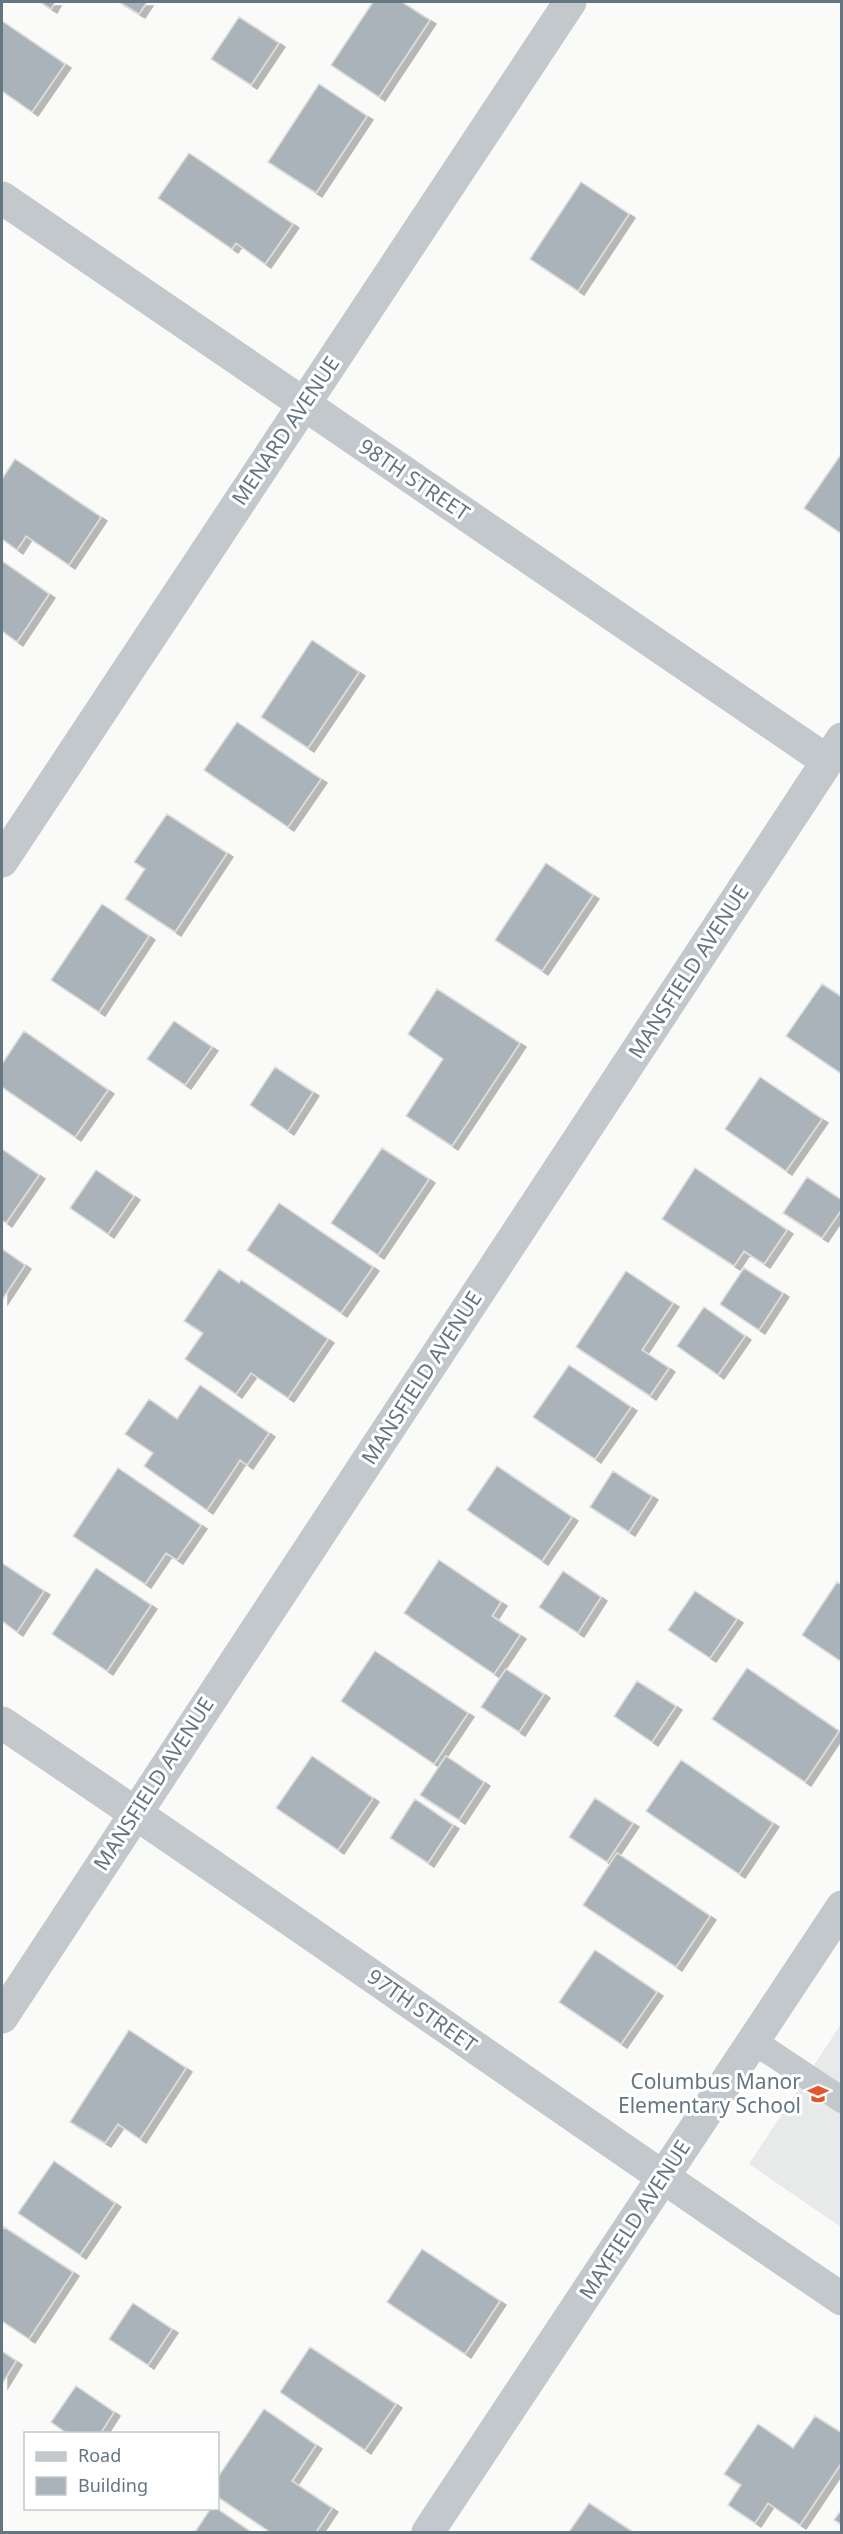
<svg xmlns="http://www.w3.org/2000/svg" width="843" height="2534" viewBox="0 0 843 2534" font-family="'Noto Sans',sans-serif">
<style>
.built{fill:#e8e9e9}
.building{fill:#aab3b9;stroke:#dcdcda;stroke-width:1.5;filter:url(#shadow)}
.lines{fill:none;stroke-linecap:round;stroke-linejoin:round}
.lane{stroke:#c3c8cc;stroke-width:26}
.street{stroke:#c3c8cc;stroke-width:33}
.labels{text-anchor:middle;stroke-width:6;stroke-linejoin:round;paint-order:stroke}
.street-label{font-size:21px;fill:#657683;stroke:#fff}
.poi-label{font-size:21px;fill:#657683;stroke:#fff;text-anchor:end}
</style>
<defs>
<filter id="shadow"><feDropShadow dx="6" dy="4" stdDeviation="0" flood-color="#0004"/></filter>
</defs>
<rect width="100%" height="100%" fill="#fafaf8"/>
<!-- built -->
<path class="built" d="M841,2024V2227L749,2164Z"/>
<!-- building -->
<path class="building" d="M40,2H55L51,9Z
M119,2H147L139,14Z
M373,2H402L430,20L379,97L331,65Z
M239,17L279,43L251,85L211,59Z
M2,21L65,64L32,112L2,91Z
M319,84L367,116L316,193L268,162Z
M189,153L293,224L265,264L236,243L232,249L158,198Z
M581,182L629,214L578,291L530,259Z
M842,453V534L804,508Z
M15,459L101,517L69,565L26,536L17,550L2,539V479Z
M2,561L49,594L17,642L2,631Z
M312,640L359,672L308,748L261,717Z
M237,722L321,779L288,827L204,770Z
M167,814L227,853L175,932L125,899L145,869L134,862Z
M546,863L593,895L542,971L495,940Z
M102,904L149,936L99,1012L51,980Z
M822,984L842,997V1074L786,1036Z
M437,989L520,1043L452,1146L406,1116L443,1059L408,1034Z
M174,1021L212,1047L185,1085L147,1059Z
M24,1031L108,1090L75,1137L2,1087V1064Z
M275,1067L313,1092L288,1131L250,1105Z
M760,1077L822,1119L786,1171L725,1129Z
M382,1148L429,1179L378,1255L331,1223Z
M2,1149L39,1175L6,1223L2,1220Z
M695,1168L787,1230L764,1264L744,1251L734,1266L662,1219Z
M96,1170L134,1196L108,1234L70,1208Z
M807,1177L842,1200V1209L822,1238L783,1213Z
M279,1203L373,1267L341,1313L247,1250Z
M2,1249L25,1265L2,1300Z
M744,1268L783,1293L759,1330L720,1304Z
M219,1269L239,1283L241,1280L328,1339L288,1398L251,1373L236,1394L185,1359L203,1333L184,1321Z
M626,1271L673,1303L642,1350L669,1368L650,1396L576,1347Z
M704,1307L745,1336L718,1375L677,1346Z
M569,1365L631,1407L595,1459L533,1417Z
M200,1385L269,1433L247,1465L240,1460L207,1510L144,1466L153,1453L125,1434L149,1399L177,1419Z
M497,1466L572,1517L542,1561L467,1510Z
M118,1468L201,1525L177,1560L166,1553L145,1584L73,1536Z
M613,1471L652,1496L629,1532L590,1507Z
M439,1560L501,1602L492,1616L520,1635L494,1674L404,1613Z
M2,1563L44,1591L17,1632L2,1621Z
M96,1568L151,1605L107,1671L52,1634Z
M563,1571L601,1597L578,1633L539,1607Z
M837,1582L842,1585V1662L802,1635Z
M695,1591L737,1619L710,1658L668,1630Z
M375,1651L468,1713L434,1764L341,1701Z
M747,1668L839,1731L805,1782L712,1719Z
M506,1669L544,1694L519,1732L481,1707Z
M637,1681L676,1706L652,1742L614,1716Z
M312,1756L373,1798L338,1850L276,1808Z
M446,1756L484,1782L459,1820L420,1795Z
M681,1760L773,1823L739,1874L646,1811Z
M595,1798L633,1823L607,1862L569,1837Z
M415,1799L453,1825L428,1863L390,1838Z
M617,1853L710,1916L676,1967L583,1905Z
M595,1950L657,1992L621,2044L559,2002Z
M129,2030L186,2068L140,2139L118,2124L105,2143L70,2122Z
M54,2161L115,2203L80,2255L18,2213Z
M4,2227L73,2272L29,2339L2,2321V2230Z
M422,2249L500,2301L465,2354L387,2302Z
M133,2303L172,2329L148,2365L109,2339Z
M310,2347L396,2404L365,2450L280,2392Z
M2,2351L16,2361L2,2384Z
M76,2386L114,2412L100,2434H68L51,2422Z
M264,2409L316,2445L292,2481L332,2508L316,2532H270L218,2497V2477Z
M815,2416L842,2433V2462L800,2525L768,2503L755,2523L728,2505L741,2485L724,2474L758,2424L793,2448Z
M589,2503L633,2532H569Z
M211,2508H216L251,2532H195Z
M842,2509V2525L834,2520Z"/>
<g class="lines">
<!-- lane -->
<path class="lane" d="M753,2041L842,2100"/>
<!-- street -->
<path class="street" d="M2,198L827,761
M2,861L570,2
M2,1723C284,1912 560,2109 842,2299
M2,2017L842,739
M428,2532L842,1907"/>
</g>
<!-- icons -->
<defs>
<symbol id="school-bare" viewBox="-9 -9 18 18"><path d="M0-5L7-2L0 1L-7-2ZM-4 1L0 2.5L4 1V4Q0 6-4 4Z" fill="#e4572e" stroke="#fff" stroke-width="2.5" paint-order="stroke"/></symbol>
</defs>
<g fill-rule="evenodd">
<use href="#school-bare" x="803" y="2079" width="30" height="30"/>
</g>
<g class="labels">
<!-- street labels -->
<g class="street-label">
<text transform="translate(286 431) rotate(-56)" y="7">MENARD AVENUE</text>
<text transform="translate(414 480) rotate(34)" y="7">98TH STREET</text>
<text transform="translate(689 972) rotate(-57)" y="7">MANSFIELD AVENUE</text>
<text transform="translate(422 1378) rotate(-57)" y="7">MANSFIELD AVENUE</text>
<text transform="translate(154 1784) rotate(-57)" y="7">MANSFIELD AVENUE</text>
<text transform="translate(422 2011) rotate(35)" y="7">97TH STREET</text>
<text transform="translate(635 2220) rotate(-57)" y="7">MAYFIELD AVENUE</text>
</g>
<!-- poi labels -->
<g class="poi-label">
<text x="801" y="2089">Columbus Manor<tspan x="801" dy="24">Elementary School</tspan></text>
</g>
</g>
<!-- border -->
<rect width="843" height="2534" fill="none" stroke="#657683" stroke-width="6"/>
<!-- legend -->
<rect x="24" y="2432" width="195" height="78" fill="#ffffff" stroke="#c1c8cd" stroke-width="1.5"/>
<rect x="36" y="2452" width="30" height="9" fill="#c3c8cc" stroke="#c1c8cd" stroke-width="1.5"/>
<text x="78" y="2462" font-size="18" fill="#657683">Road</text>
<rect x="36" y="2477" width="30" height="18" fill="#aab3b9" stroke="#c1c8cd" stroke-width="1.5"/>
<text x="78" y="2492" font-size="18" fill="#657683">Building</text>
</svg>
